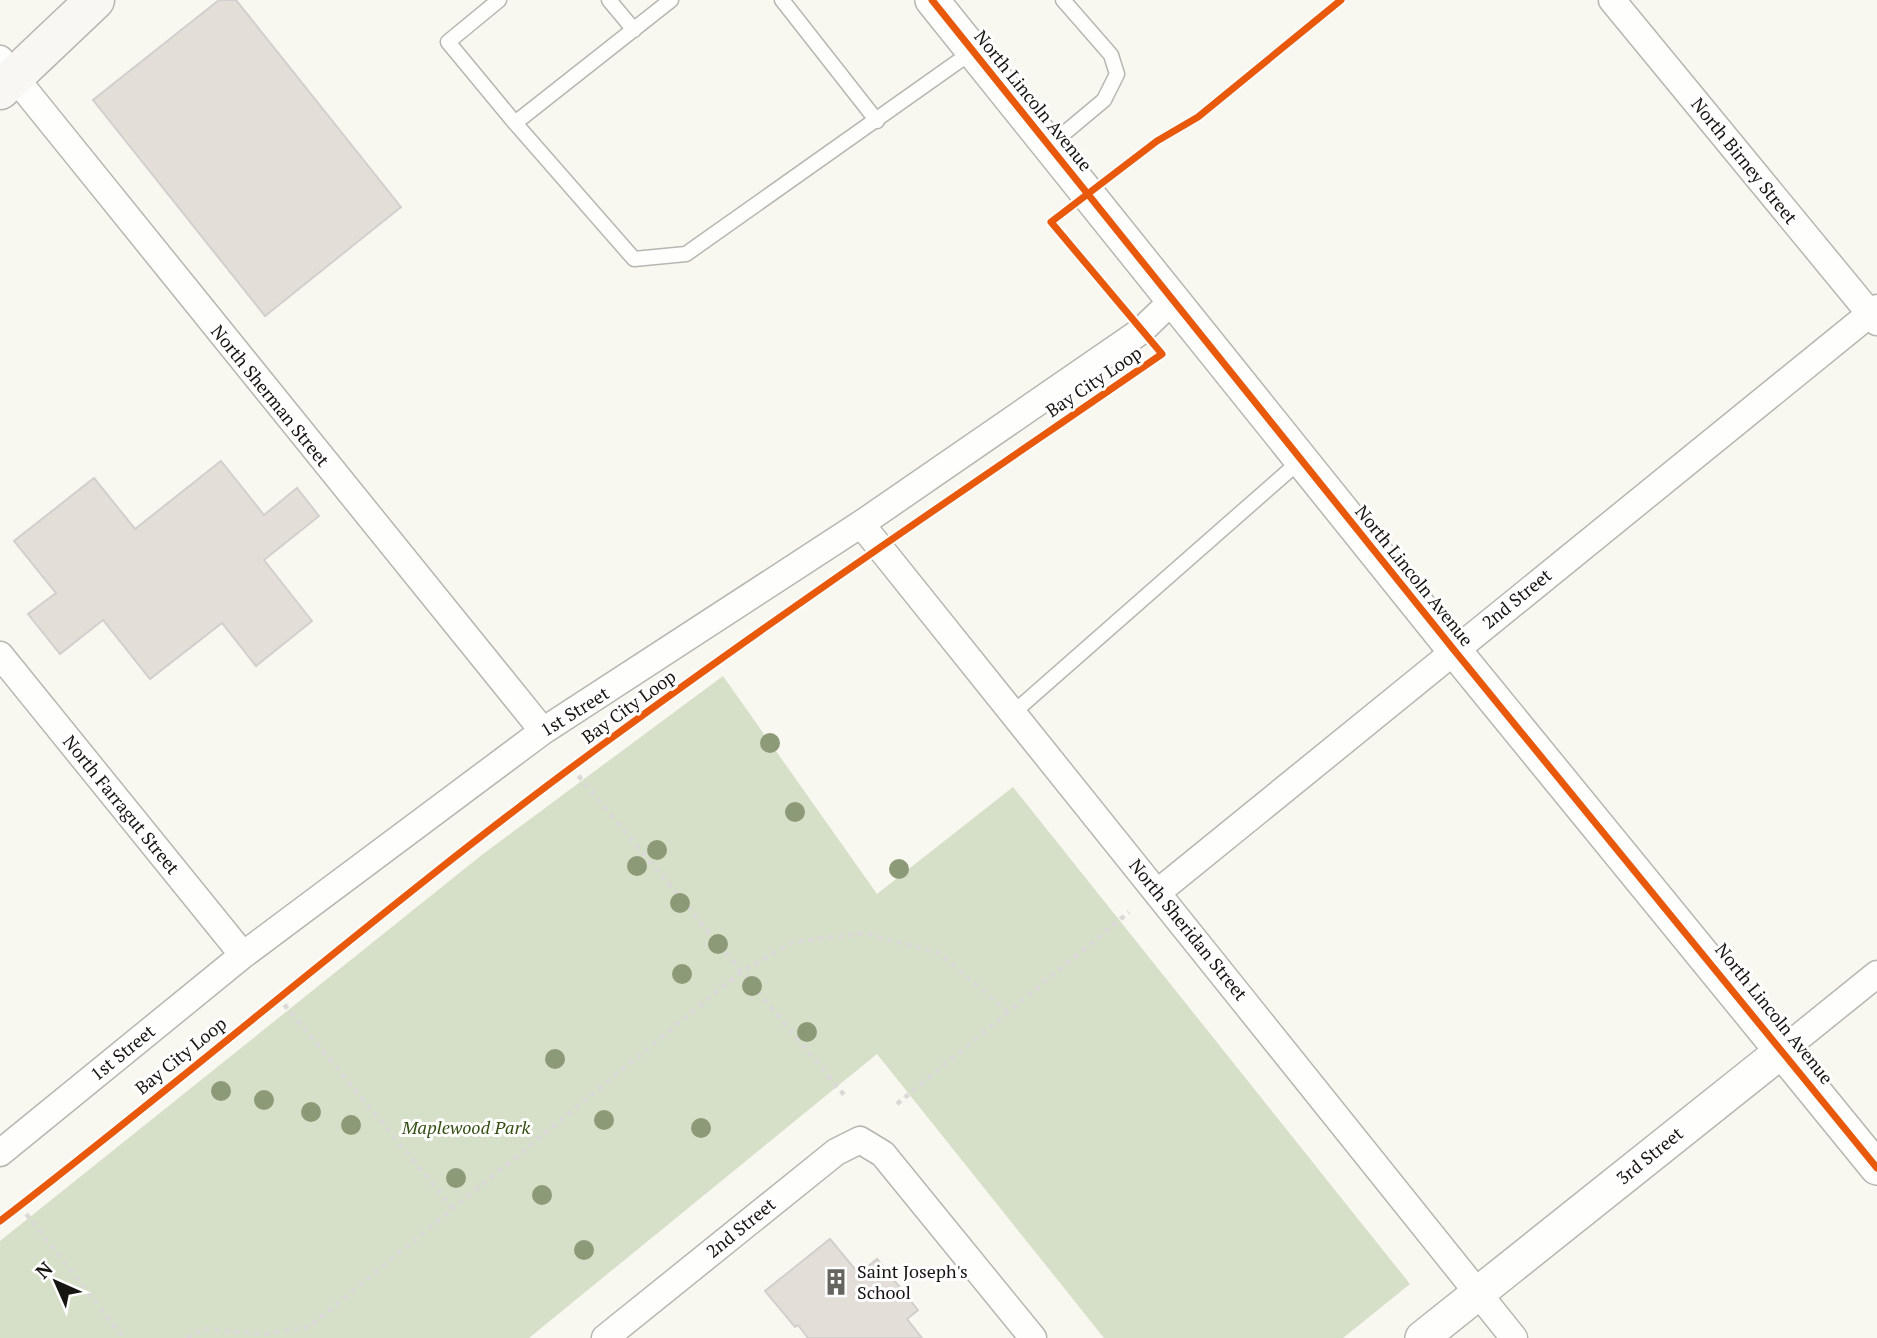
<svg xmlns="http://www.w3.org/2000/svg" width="1877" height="1338" viewBox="0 0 1877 1338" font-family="'PT Serif',serif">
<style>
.green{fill:#d6e0c8}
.building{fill:#e4ded9;stroke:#d2cfcc;stroke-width:2}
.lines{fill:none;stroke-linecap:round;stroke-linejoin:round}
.service-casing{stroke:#b7b6b0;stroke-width:17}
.minor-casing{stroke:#b7b6b0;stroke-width:29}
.tertiary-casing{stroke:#b7b6b0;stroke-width:36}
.secondary-casing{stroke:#b7b6b0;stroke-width:41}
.path{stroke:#dad9d7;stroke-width:4.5;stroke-dasharray:5 5;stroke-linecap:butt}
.service{stroke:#fefefd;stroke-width:14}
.minor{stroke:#fefefd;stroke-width:26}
.tertiary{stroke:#fefefd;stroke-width:33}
.secondary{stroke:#f9f7f3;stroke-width:38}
.cycleway-casing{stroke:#fff;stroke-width:11}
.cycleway{stroke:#e8590c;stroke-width:7}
.tree{fill:#8d9a77}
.labels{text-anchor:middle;stroke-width:6;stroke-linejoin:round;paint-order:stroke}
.street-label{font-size:18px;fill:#161511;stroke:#fff}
.park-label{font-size:18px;font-style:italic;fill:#354e14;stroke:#fff}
.poi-label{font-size:18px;fill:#161511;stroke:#fff;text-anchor:start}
</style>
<rect width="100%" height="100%" fill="#f8f7f0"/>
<!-- green -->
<path class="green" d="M723,676L877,894L1013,787L1410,1284L1343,1338H1104L877,1054L529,1338H0V1241L483,854Z"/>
<!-- building -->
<path class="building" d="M219,0H236L401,207L265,316L93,100Z
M221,461L264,515L297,488L319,516L264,560L312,621L256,666L222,623L150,679L103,620L60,654L28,614L56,593L14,541L94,478L135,529Z
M830,1239L859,1274L877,1259L918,1310L907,1319L922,1338H808L798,1325L795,1327L765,1291Z"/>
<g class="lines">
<defs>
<path id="service" d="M499,0L448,42L515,123
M609,0L634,30
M671,0L515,123L634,259L686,254L973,51
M782,0L877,121
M1049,146L1104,100L1117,74L1111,55L1063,0
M1014,712L1301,460"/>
<path id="minor" d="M1612,0L1877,322
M0,59L543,731
M861,524L1514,1338
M0,655L243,955
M1158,892L1877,308
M1783,1050L1877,974
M0,1153L243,955L543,731L861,524L1141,331L1172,301
M605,1338L836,1152L860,1140L883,1154L1033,1338"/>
<path id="tertiary" d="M932,0L1454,650L1877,1168
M1422,1338L1783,1050"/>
<path id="secondary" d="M0,90L95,0"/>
</defs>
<!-- service casing -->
<use href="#service" class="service-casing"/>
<!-- minor casing -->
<use href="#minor" class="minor-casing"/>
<!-- tertiary casing -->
<use href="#tertiary" class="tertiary-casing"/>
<!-- secondary casing -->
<use href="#secondary" class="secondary-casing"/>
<!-- path -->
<path class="path" d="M572,768L845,1096
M278,997L453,1208
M897,1104L1129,912
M20,1206L124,1338
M187,1338L202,1329L264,1334L309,1327L741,972L793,942L864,933L939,953L1008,1012"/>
<!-- service -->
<use href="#service" class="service"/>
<!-- minor -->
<use href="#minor" class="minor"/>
<!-- tertiary -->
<use href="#tertiary" class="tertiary"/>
<!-- secondary -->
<use href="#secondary" class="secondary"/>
<defs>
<path id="cycleway" d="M932,0L1454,650L1877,1168
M0,1221C204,1064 398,894 606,742C788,608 976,482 1162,354L1051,222L1157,141L1198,117L1341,0"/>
</defs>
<!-- cycleway casing -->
<use href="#cycleway" class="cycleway-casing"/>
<!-- cycleway -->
<use href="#cycleway" class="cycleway"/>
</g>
<!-- trees -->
<g class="tree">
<circle cx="770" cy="743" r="10"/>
<circle cx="795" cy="812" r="10"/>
<circle cx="657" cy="850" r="10"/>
<circle cx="637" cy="866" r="10"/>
<circle cx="899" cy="869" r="10"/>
<circle cx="680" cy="903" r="10"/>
<circle cx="718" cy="944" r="10"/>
<circle cx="682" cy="974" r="10"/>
<circle cx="752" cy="986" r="10"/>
<circle cx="807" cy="1032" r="10"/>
<circle cx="555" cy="1059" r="10"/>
<circle cx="221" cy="1091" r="10"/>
<circle cx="264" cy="1100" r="10"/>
<circle cx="311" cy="1112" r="10"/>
<circle cx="604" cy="1120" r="10"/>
<circle cx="351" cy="1125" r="10"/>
<circle cx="701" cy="1128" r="10"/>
<circle cx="456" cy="1178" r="10"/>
<circle cx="542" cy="1195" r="10"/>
<circle cx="584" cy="1250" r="10"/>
</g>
<!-- icons -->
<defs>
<symbol id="building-bare" viewBox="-9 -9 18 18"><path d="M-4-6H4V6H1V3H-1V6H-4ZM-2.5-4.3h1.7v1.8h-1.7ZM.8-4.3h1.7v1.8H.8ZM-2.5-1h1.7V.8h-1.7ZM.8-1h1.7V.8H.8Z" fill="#65645f" stroke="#fff" stroke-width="2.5" paint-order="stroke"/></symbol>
</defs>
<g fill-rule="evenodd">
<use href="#building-bare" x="817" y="1263" width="38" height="38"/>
</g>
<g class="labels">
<!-- street labels -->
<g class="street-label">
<text transform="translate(1033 101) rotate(51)" y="6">North Lincoln Avenue</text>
<text transform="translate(1744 161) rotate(51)" y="6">North Birney Street</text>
<text transform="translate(1094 382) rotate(-34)" y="6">Bay City Loop</text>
<text transform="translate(270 396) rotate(51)" y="6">North Sherman Street</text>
<text transform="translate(1414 576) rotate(51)" y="6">North Lincoln Avenue</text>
<text transform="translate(1517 599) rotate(-39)" y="6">2nd Street</text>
<text transform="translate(629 707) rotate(-36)" y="6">Bay City Loop</text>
<text transform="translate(575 712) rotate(-32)" y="6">1st Street</text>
<text transform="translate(121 805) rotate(51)" y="6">North Farragut Street</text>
<text transform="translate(1188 930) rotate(51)" y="6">North Sheridan Street</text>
<text transform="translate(1774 1014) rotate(51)" y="6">North Lincoln Avenue</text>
<text transform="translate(123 1053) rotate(-39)" y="6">1st Street</text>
<text transform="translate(181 1056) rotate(-39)" y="6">Bay City Loop</text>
<text transform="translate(1650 1156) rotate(-39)" y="6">3rd Street</text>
<text transform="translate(741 1228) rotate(-39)" y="6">2nd Street</text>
</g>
<!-- park labels -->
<g class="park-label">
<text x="466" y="1134">Maplewood Park</text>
</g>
<!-- poi labels -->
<g class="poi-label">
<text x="857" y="1278">Saint Joseph's<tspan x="857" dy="21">School</tspan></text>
</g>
</g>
<!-- north arrow -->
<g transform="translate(56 1282) rotate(315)" stroke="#ffffff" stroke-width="5" paint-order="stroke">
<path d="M0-5L12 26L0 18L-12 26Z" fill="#161511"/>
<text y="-10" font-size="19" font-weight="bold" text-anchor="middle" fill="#161511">N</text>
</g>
</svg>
